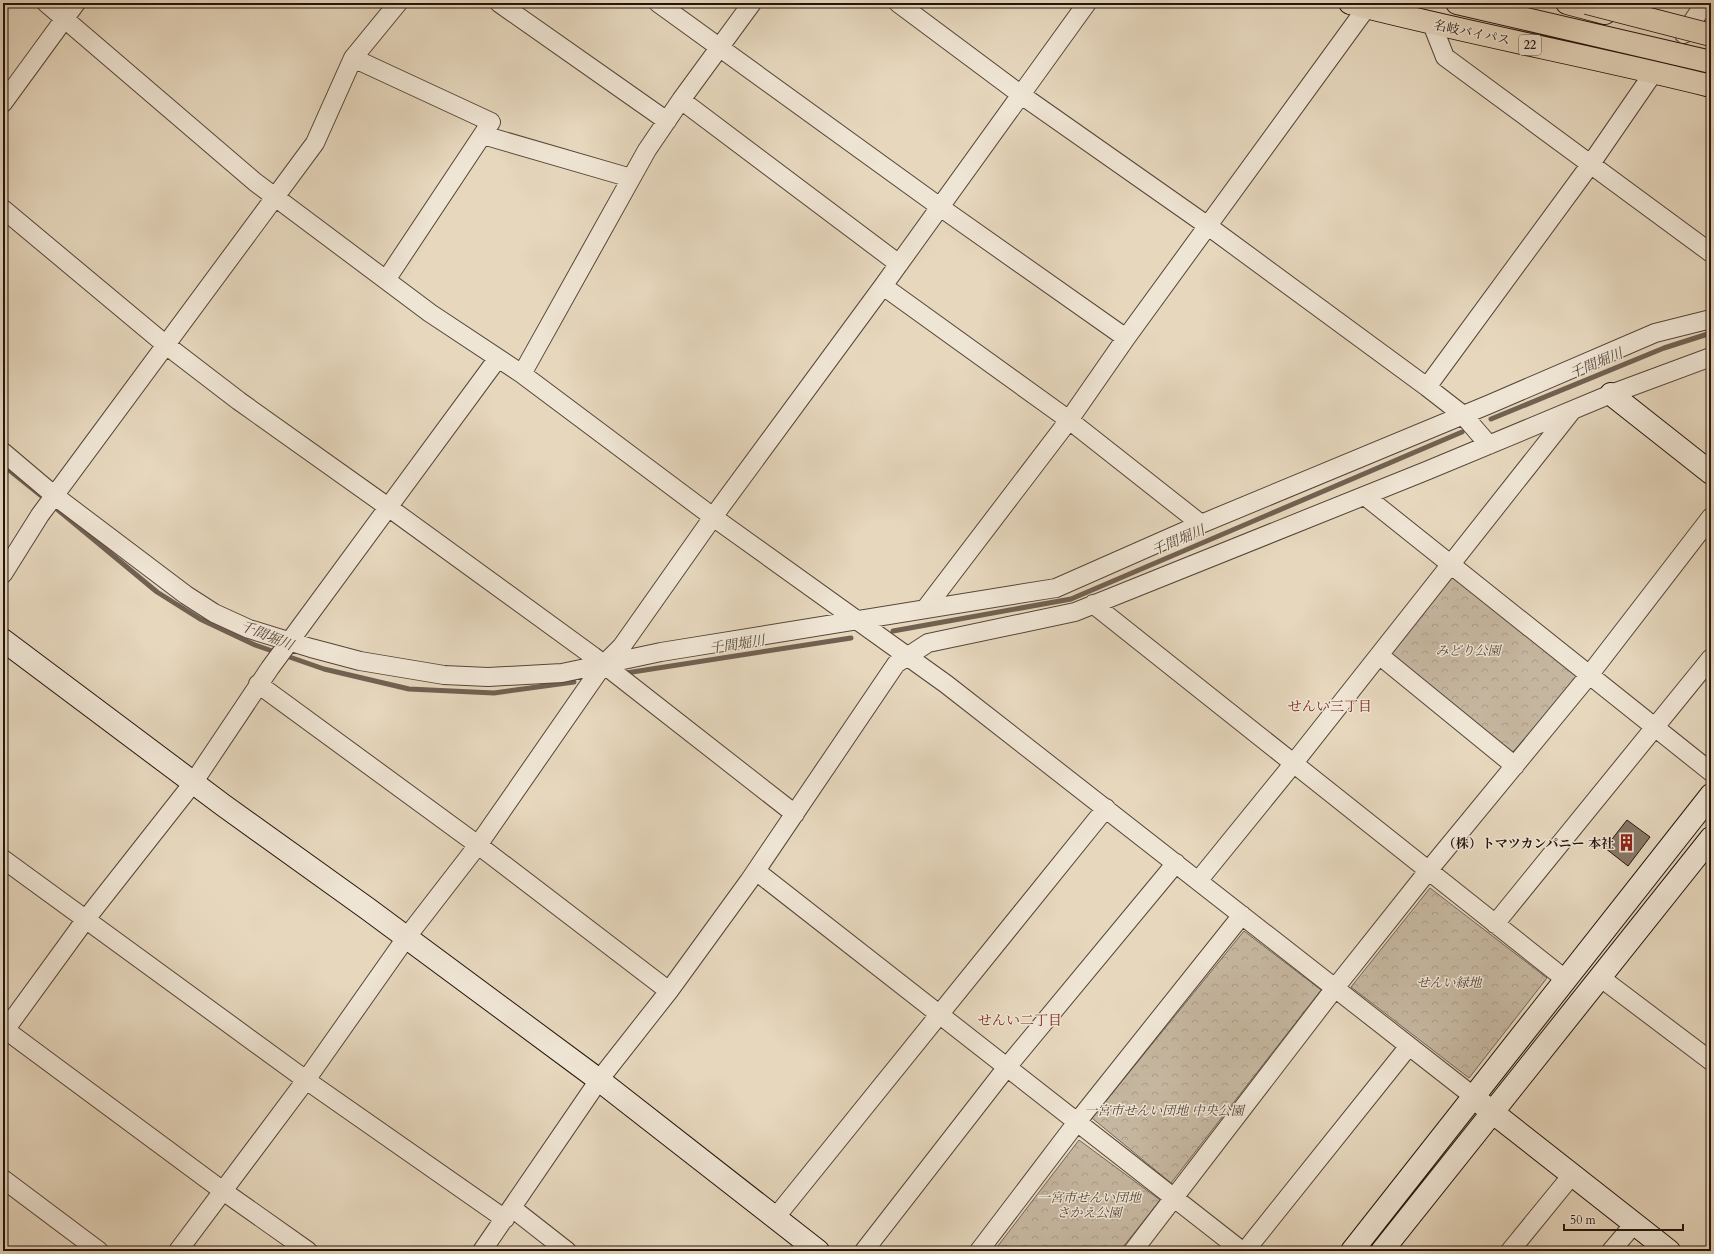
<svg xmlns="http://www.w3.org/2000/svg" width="1714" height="1254" viewBox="0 0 1714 1254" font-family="Cardo,'Noto Serif JP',serif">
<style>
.park{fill:url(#park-crowns);stroke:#756556}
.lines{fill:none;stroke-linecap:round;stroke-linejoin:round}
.stream{stroke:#716152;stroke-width:5}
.building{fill:#897968;stroke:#25140c}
.street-casing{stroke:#554538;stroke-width:20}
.secondary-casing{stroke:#25140c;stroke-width:24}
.highway-casing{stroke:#25140c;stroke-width:24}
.street{stroke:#efe5d4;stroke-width:18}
.secondary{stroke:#efe5d4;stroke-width:22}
.highway{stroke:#e6d7bd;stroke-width:22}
.highway-bridge-casing{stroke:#25140c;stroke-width:24;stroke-linecap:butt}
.highway-bridge{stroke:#e6d7bd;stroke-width:22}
.labels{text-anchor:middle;stroke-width:3;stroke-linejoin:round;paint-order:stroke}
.shield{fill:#efe5d4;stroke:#625348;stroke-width:1}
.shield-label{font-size:12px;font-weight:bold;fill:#25140c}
.street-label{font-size:13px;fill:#25140c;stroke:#efe5d4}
.park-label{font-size:13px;font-style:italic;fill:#554538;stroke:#efe5d4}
.poi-label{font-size:13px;font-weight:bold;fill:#25140c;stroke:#efe5d4;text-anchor:end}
.water-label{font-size:14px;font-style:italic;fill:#58483b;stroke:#efe5d4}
.neighbourhood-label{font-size:14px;fill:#7a1f14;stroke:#efe5d4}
</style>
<defs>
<pattern id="park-crowns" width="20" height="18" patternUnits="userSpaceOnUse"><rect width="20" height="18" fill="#c5b69f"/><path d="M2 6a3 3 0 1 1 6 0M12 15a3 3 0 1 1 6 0" fill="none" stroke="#a99c88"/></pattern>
</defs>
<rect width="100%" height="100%" fill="#e6d7bd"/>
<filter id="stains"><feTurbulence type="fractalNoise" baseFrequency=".005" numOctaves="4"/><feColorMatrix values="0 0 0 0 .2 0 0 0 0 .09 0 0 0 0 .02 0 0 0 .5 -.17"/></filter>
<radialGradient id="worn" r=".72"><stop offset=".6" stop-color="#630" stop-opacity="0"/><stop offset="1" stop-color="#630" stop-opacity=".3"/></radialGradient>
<!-- park -->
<path class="park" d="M1455,574L1580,674L1513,752L1390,654Z
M1430,888L1547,978L1469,1078L1351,987Z
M1244,931L1321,990L1171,1183L1092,1118Z
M1079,1140L1160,1200L1120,1251H994Z"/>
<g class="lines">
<!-- stream -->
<path class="stream" d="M1491,419L1664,348L1711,333
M3,465L44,498
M52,505L157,592L200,619L255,645L324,669L409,689L494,693L574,682
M893,631L1071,599L1462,432
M626,673L851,638"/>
</g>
<!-- building -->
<path class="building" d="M1627,820L1650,837L1628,866L1605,848Z"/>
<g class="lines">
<defs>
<path id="street" d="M46,3L255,182L430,313L522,374L713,517L946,684L1473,1096
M499,3L667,121
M658,3L940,207L1126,338
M898,3L1020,94L1208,226L1427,387L1463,415L1489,445
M1432,24L1445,57L1711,253
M1684,34L1705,3
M681,100L899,264
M3,103L76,3
M483,135L631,178
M3,209L166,345L239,401L388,507L593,656L795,814
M386,280L491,122L353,58L398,3
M883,286L1069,420L1201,524
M522,374L647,150L681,100L752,3
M1427,387L1590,165L1654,72
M3,452L55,496L186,595L214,613L249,629L311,648L360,661L444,675L488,677L562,673L661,652L1056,588L1201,524L1490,404L1655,333L1711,319
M1365,496L1711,772
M3,574L40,515L315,143L353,58
M1093,604L1565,979
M925,609L1069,420L1126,338L1367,7
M1379,655L1515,766
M258,684L478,845L669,991
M3,859L306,1080L505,1219
M756,871L1242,1251
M1198,881L1293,764L1571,412
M1495,924L1711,658
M1601,978L1711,1061
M3,1028L223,1191L308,1251
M3,1033L86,919L193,783L270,668L498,358
M3,1179L99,1251
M512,1208L567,1251
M775,1218L1106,808
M178,1251L306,1080L406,938L478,845L603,665L622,646L713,517L883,286L1087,3
M482,1251L599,1080L669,991L749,881L896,664L928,643L1075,612L1426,471L1611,394L1711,357
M864,1251L1007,1067L1176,863
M979,1251L1077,1122L1242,915
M1133,1251L1335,988L1428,871L1590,674L1711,517
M1245,1251L1409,1046
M1510,1251L1572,1175
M1611,1251L1634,1224"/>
<path id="secondary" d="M1611,394L1711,473
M3,640L223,805L368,909L599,1080L818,1251
M1482,1104L1669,1251
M1352,1251L1711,795
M1382,1251L1711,838"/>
<path id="highway" d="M1350,3C1470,34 1591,56 1711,86
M1457,3L1711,62
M1567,3L1605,13"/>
</defs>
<!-- street casing -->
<use href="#street" class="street-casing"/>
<!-- secondary casing -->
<use href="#secondary" class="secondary-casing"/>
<!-- highway casing -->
<use href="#highway" class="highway-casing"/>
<!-- street -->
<use href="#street" class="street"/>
<!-- secondary -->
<use href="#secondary" class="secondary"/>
<!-- highway -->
<use href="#highway" class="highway"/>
<defs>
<path id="highway-bridge" d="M1587,3L1711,35"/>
</defs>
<!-- highway-bridge casing -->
<use href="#highway-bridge" class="highway-bridge-casing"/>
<!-- highway-bridge -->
<use href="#highway-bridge" class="highway-bridge"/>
</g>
<!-- icons -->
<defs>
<symbol id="building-bare" viewBox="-9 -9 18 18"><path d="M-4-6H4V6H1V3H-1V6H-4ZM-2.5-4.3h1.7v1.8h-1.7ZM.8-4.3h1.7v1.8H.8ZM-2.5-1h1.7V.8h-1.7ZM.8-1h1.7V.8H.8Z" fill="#8f2418" stroke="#efe5d4" stroke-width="2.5" paint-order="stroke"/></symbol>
</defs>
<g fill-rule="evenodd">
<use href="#building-bare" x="1614" y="830" width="25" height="25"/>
</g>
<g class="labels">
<!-- shield labels -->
<rect class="shield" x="1519" y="35" width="22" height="20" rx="3"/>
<g class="shield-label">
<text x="1530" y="49">22</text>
</g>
<!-- street labels -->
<g class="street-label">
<text transform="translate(1472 32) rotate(12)" y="5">名岐バイパス</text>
</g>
<!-- park labels -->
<g class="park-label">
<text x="1468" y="655">みどり公園</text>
<text x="1449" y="987">せんい緑地</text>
<text x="1164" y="1115">一宮市せんい団地 中央公園</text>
<text x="1089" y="1202">一宮市せんい団地<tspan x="1089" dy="15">さかえ公園</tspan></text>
</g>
<!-- poi labels -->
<g class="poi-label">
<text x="1614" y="848">（株）トマツカンパニー 本社</text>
</g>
<!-- water labels -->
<g class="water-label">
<text transform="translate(1596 363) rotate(-23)" y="5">千間堀川</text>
<text transform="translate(1178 540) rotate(-23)" y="5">千間堀川</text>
<text transform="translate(267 635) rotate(22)" y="5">千間堀川</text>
<text transform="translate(737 644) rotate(-9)" y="5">千間堀川</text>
</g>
<!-- neighbourhood labels -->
<g class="neighbourhood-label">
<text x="1330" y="711">せんい三丁目</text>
<text x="1020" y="1025">せんい二丁目</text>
</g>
</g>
<!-- margin -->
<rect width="1714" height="1254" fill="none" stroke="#e6d7bd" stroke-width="16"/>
<rect x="4" y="4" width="1706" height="1246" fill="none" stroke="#25140c" stroke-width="2"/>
<rect x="8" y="8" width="1698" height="1238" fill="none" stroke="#25140c"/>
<!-- scale -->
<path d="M1564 1224v6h119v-6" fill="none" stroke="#25140c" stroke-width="2"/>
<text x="1570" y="1224" font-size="12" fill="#25140c" stroke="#efe5d4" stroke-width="3" paint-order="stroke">50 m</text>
<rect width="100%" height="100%" filter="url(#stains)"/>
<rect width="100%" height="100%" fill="url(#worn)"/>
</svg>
